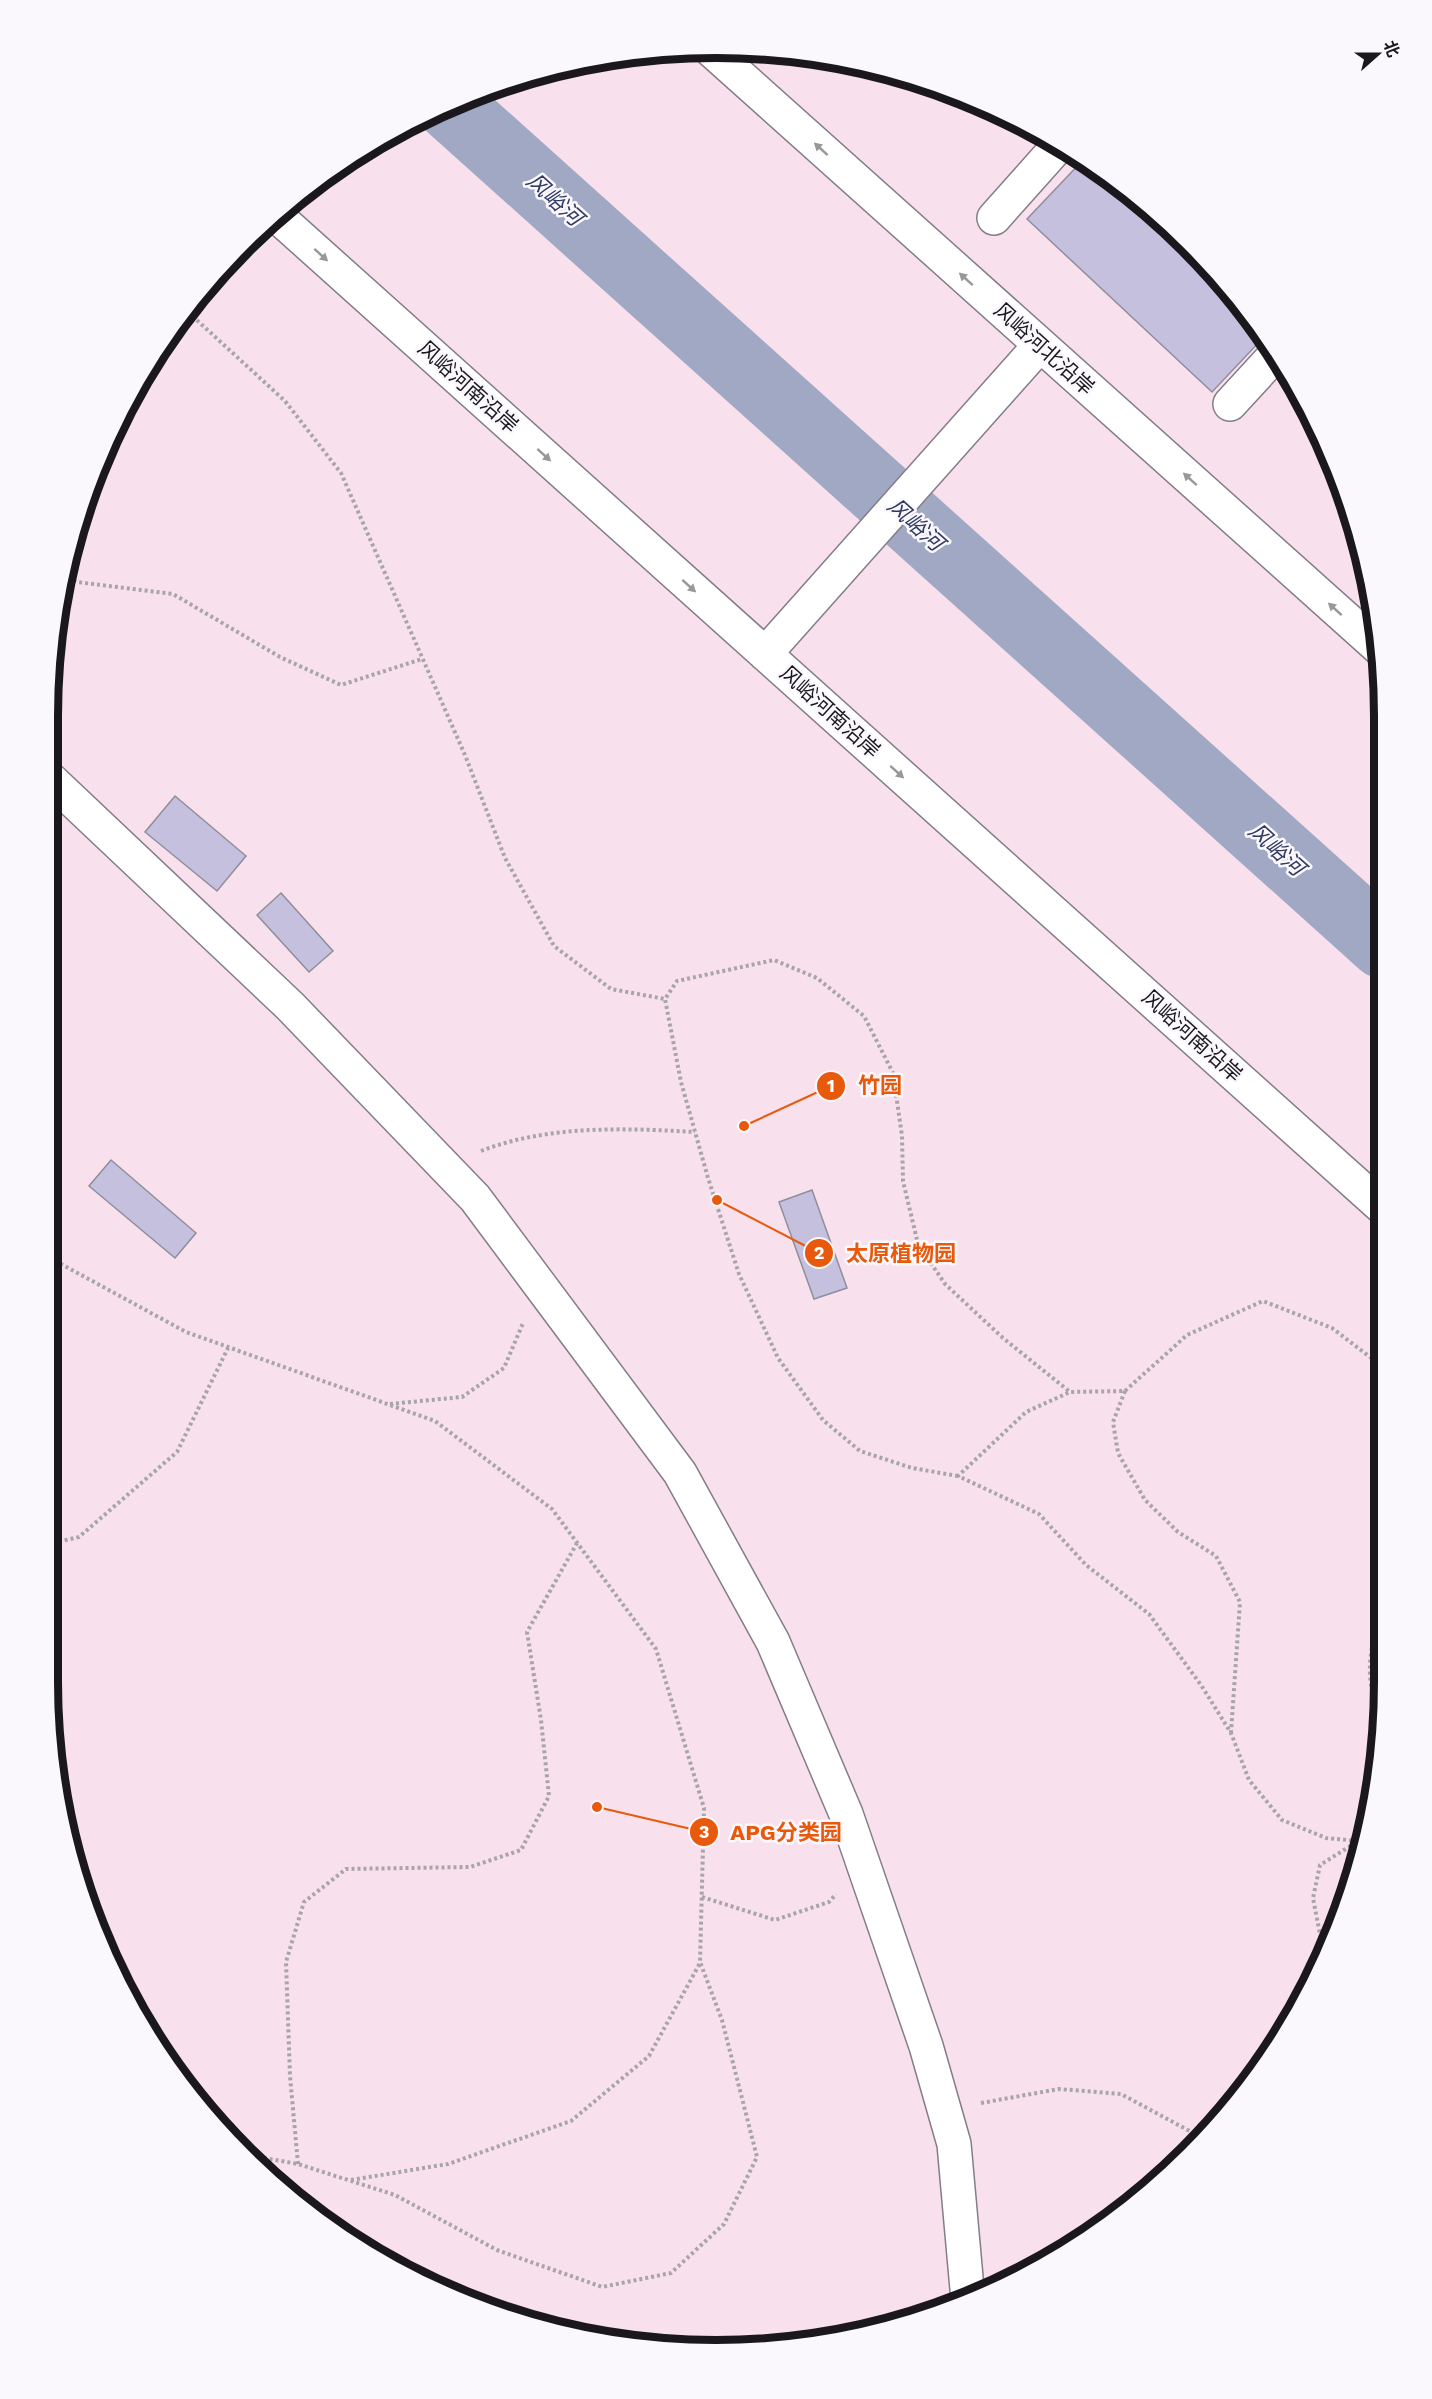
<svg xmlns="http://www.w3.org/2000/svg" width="1432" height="2399" viewBox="0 0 1432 2399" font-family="'Work Sans','Noto Sans SC',sans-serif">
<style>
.green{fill:#f8e0ec}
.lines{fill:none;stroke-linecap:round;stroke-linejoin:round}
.river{stroke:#a0a8c4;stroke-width:69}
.building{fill:#c4c0de;stroke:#8f8e9c;stroke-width:1.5}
.minor-casing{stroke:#837d89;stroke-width:36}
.path{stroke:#a8a5aa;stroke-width:4;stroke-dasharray:3 3;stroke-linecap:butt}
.minor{stroke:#fff;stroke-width:33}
.oneway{fill:#989799}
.labels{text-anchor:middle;stroke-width:5;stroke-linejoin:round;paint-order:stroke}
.street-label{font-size:21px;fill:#1a181d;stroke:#fbf8fd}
.water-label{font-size:22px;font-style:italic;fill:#313a63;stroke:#fbf8fd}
.rim{fill:none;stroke:#1a181d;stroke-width:8}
.leader{fill:none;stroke:#e8590c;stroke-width:2}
.callout-dot{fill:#e8590c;stroke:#fbf8fd;stroke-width:2}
.mark-label{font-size:18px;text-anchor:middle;font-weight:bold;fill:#fff}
.callout-label{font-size:22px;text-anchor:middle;font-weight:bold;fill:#e8590c;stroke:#fbf8fd;stroke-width:5;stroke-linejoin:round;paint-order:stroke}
</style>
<rect width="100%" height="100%" fill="#fbf8fd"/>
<!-- green -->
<path class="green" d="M716,48L847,61L972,99L1087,161L1218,275L1295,382L1361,543L1383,672V1727L1348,1898L1271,2054L1189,2155L1122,2213L1012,2282L930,2316L804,2345L716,2351L586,2338L502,2316L345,2238L244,2156L186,2089L117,1979L83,1897L54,1771L49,672L84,501L161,345L244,243L345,160L461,99L586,61Z"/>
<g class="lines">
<!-- river -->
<path class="river" d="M449,105L1383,944"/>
</g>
<!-- building -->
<path class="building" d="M1084,159L1142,209L1140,212L1213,280L1218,275L1263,338L1212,392L1027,219Z
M175,796L246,856L217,891L145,832Z
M281,893L333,951L309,972L257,915Z
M111,1160L196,1233L175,1258L89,1186Z
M812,1190L847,1288L814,1299L779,1202Z"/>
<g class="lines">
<defs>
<path id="minor" d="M710,49L1379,648
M277,216L1383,1208
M994,218L1059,145
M1230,404L1275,355
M765,654L1040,345
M50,779L290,1006L475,1198L680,1473L773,1642L846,1814L926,2046L954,2144L968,2300"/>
</defs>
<!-- minor casing -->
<use href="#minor" class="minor-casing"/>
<!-- path -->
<path class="path" d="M188,312L285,401L341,473L465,755L505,858L554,946L611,989L665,999
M68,578L77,582L173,594L280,657L341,685L422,659
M481,1151C548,1125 624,1128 695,1132
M52,1255L61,1264L186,1332L435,1421L552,1509L656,1649L704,1808L700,1962L722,2020L757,2157L724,2224L671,2273L602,2287L497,2250L395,2195L298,2164L242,2154
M1125,1391L1113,1422L1118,1453L1145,1500L1178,1532L1216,1556L1240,1602L1231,1733
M390,1404L462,1397L504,1368L523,1323
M958,1476L912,1468L860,1451L823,1420L778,1358L739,1274L708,1178L681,1082L665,999L677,981L774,960L817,978L864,1016L893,1073L902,1136L903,1181L918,1244L945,1284L1003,1338L1070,1392
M53,1543L79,1537L177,1452L228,1348
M1383,1601C1372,1645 1360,1677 1383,1719
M1358,1841L1326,1838L1282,1820L1249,1780L1231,1733L1201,1685L1149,1614L1086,1565L1039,1514L958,1476L1026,1412L1070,1392L1125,1391L1187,1335L1263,1301L1332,1328L1383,1367
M702,1897L775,1920L829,1902L836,1894
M1323,1950L1313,1898L1320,1865L1360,1840
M981,2103L1059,2089L1121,2094L1197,2135L1201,2140
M1197,2135L1209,2130
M298,2164L290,2076L286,1962L304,1902L346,1869L470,1867L521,1850L549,1796L541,1720L527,1632L577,1543
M351,2180L448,2164L571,2121L649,2056L700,1963"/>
<!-- minor -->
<use href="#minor" class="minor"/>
</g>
<!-- one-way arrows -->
<defs><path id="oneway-solid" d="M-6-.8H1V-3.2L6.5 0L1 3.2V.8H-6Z" transform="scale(1.5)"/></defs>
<g class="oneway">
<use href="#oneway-solid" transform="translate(821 149) rotate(-138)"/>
<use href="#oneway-solid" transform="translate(321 255) rotate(42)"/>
<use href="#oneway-solid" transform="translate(966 279) rotate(-138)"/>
<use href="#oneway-solid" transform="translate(544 455) rotate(42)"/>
<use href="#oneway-solid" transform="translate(1190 479) rotate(-138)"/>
<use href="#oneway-solid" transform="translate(689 586) rotate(42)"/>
<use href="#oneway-solid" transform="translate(1335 609) rotate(-138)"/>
<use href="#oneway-solid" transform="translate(897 772) rotate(42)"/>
</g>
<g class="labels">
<!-- street labels -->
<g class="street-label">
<text transform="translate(1044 349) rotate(42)" y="7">风峪河北沿岸</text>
<text transform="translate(468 387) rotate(42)" y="7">风峪河南沿岸</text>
<text transform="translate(830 712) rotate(42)" y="7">风峪河南沿岸</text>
<text transform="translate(1192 1036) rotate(42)" y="7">风峪河南沿岸</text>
</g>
<!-- water labels -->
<g class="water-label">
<text transform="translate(555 199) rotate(42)" y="8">风峪河</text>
<text transform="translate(916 524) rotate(42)" y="8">风峪河</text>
<text transform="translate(1277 849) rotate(42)" y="8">风峪河</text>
</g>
</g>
<!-- crop -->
<path d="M0 0H1432V2399H0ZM716 58H716A658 658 0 0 1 1374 716V1682A658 658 0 0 1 716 2340H716A658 658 0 0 1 58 1682V716A658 658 0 0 1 716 58Z" fill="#fbf8fd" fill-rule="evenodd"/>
<path class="rim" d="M716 58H716A658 658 0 0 1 1374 716V1682A658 658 0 0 1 716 2340H716A658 658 0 0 1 58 1682V716A658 658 0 0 1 716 58Z"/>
<!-- callouts -->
<path class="leader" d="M744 1126L831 1086M717 1200L819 1253M597 1807L704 1832"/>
<g class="callout-dot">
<circle cx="744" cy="1126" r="6"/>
<circle cx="717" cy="1200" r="6"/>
<circle cx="597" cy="1807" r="6"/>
<circle cx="831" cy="1086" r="15"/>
<circle cx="819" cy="1253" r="15"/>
<circle cx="704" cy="1832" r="15"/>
</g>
<g class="mark-label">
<text x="831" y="1092">1</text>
<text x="819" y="1259">2</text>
<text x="704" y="1838">3</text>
</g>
<g class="callout-label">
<text x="880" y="1093">竹园</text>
<text x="901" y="1261">太原植物园</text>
<text x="786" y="1840">APG分类园</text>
</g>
<!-- north arrow -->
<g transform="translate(1378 54) rotate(69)" stroke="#fbf8fd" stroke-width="4.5" paint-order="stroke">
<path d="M0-4.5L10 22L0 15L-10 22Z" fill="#1a181d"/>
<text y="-9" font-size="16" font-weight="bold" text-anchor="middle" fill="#1a181d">北</text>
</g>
</svg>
